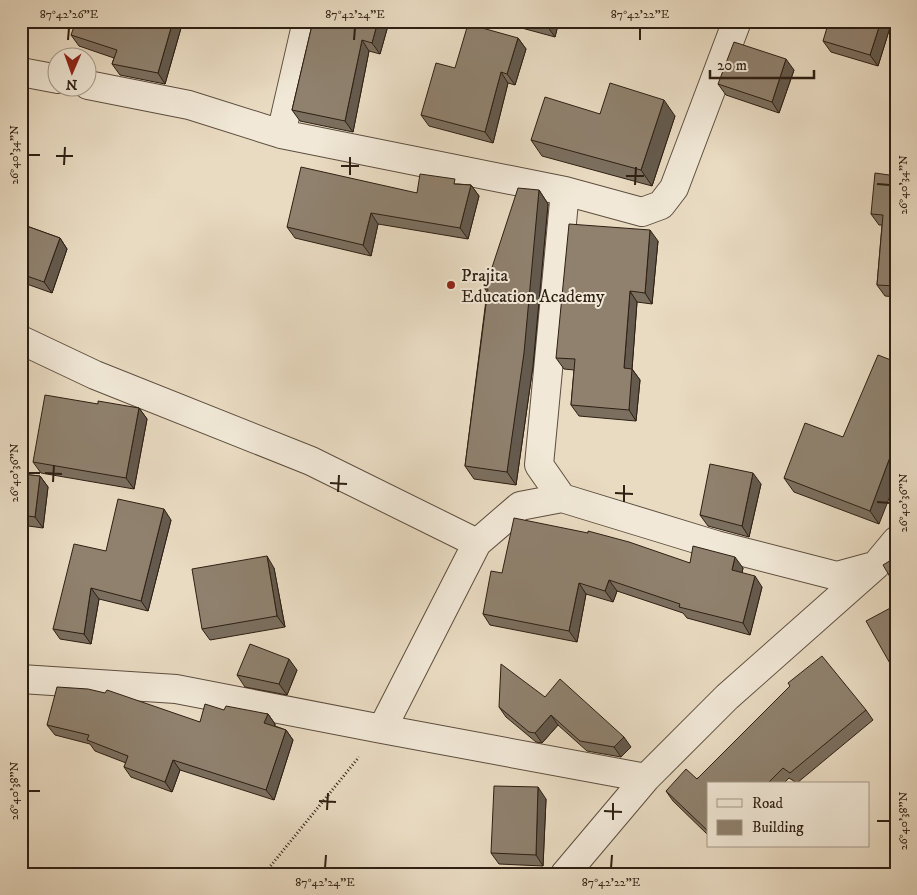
<svg xmlns="http://www.w3.org/2000/svg" width="917" height="895" viewBox="0 0 917 895" font-family="'IM FELL DW Pica',serif">
<style>
.lines{fill:none;stroke-linecap:round;stroke-linejoin:round}
.minor-casing{stroke:#5d4e3f;stroke-width:30}
.path{stroke:#2e1f13;stroke-width:3;stroke-dasharray:1 2.5;stroke-linecap:butt}
.minor{stroke:#f1e8d7;stroke-width:28}
.wall{fill:#7b6f5f;stroke:#2e1f13}
.shaded-wall{fill:#645a4d;stroke:#2e1f13}
.building{fill:#8f816e;stroke:#2e1f13}
.ticks{fill:none;stroke:#2e1f13;stroke-width:2}
.poi-dot{fill:#8f2418;stroke:#f1e8d7;stroke-width:2}
.labels{text-anchor:middle;stroke-width:4;stroke-linejoin:round;paint-order:stroke}
.poi-label{font-size:18px;fill:#2e1f13;stroke:#f1e8d7;text-anchor:start}
.neatline{fill:none;stroke:#2e1f13;stroke-width:2}
.ticks-label{font-size:12px;text-anchor:middle;fill:#2e1f13}
</style>
<rect width="100%" height="100%" fill="#e9dbc2"/>
<filter id="stains"><feTurbulence type="fractalNoise" baseFrequency=".004" numOctaves="4"/><feColorMatrix values="0 0 0 0 .2 0 0 0 0 .09 0 0 0 0 .02 0 0 0 .5 -.17"/></filter>
<radialGradient id="worn" r=".72"><stop offset=".6" stop-color="#630" stop-opacity="0"/><stop offset="1" stop-color="#630" stop-opacity=".3"/></radialGradient>
<g class="lines">
<defs>
<path id="minor" d="M21,72L58,79
M88,85L189,105L281,134L565,191L642,212L661,205L674,188L737,21
M281,134L307,21
M21,340L95,375L311,461L477,543
M562,498L716,545L837,576L870,567
M21,679L176,689L382,729L646,778
M382,729L477,543L520,506L562,498L539,465L565,191
M565,874L646,778L727,697L876,565L896,541"/>
</defs>
<!-- minor casing -->
<use href="#minor" class="minor-casing"/>
<!-- path -->
<path class="path" d="M264,874L359,757"/>
<!-- minor -->
<use href="#minor" class="minor"/>
</g>
<!-- wall -->
<path class="wall" d="M183,21L165,84L120,75L112,64L114,58L79,46L71,35Z
M313,21L389,22L380,54L369,51L353,132L300,121L292,110Z
M514,21H559L555,37L518,27Z
M892,21L878,66L831,52L823,41Z
M518,38L526,49L515,85L508,83L493,143L429,126L421,115Z
M794,70L779,113L726,95L718,84Z
M600,114L675,116L652,186L542,156L531,140Z
M896,176V297L885,296L877,285L882,225H879L871,214Z
M458,184L471,185L479,196L468,239L378,224L371,256L295,238L287,227L417,193Z
M539,190L548,204L533,366L516,485L474,479L465,466L487,292L485,289Z
M21,224L60,238L67,249L52,293L21,282Z
M658,241L652,304L637,302L632,369L640,380L636,421L579,416L571,405L574,370L564,369L556,358Z
M98,404L139,408L147,419L134,489L41,473L33,462Z
M843,437L879,524L794,492L784,478Z
M21,474L40,476L48,487L43,528L21,525Z
M761,484L749,537L708,526L700,515Z
M171,520L148,611L99,599L91,644L60,639L53,629L106,551Z
M690,563L743,568L742,573L762,587L750,635L687,618L683,613L617,591L613,602L586,594L577,642L490,625L483,614L502,573Z
M274,568L285,627L210,640L202,629Z
M297,670L287,695L245,687L237,675Z
M545,697L631,747L621,757L587,751L558,725L542,743L536,742L506,717L499,707Z
M224,710L268,714L275,724V726L286,730L293,740L274,800L180,770L172,792L131,777L124,767L126,763L95,751L90,744L55,735L47,725L200,722Z
M866,710L873,720L797,783L789,778L783,784H708V835L673,801L666,791Z
M546,799L543,866L499,864L491,853Z"/>
<!-- shaded-wall -->
<path class="shaded-wall" d="M173,21H183L165,84L158,73Z
M378,21H388L389,22L380,54L372,43Z
M548,21H559L555,37L547,26Z
M881,21H892L878,66L870,55Z
M518,38L526,49L515,85L507,74Z
M362,40L369,51L353,132L345,121Z
M786,59L794,70L779,113L772,102Z
M501,72L508,83L493,143L485,132Z
M664,100L675,116L652,186L641,170Z
M471,185L479,196L468,239L460,228Z
M539,190L548,204L533,366L516,485L507,472Z
M371,213L378,224L371,256L363,245Z
M650,230L658,241L652,304L645,293Z
M60,238L67,249L52,293L44,282Z
M630,291L637,302L632,369L640,380L636,421L629,410L624,368Z
M139,408L147,419L134,489L126,478Z
M896,441V481L879,524L870,511Z
M753,473L761,484L749,537L742,526Z
M40,476L48,487L43,528L35,517Z
M164,509L171,520L148,611L141,601Z
M267,556L274,568L285,627L277,616Z
M735,557L743,568L740,581L732,570Z
M755,576L762,587L750,635L743,623Z
M609,580L617,591L613,602L605,591Z
M579,583L586,594L577,642L569,631Z
M91,588L99,599L91,644L84,634Z
M289,659L297,670L287,695L279,684Z
M268,714L275,724L272,734L264,723Z
M551,715L558,725L542,743L535,733Z
M286,730L293,740L274,800L266,790Z
M624,737L631,747L621,757L614,747Z
M173,760L180,770L172,792L165,782Z
M538,787L546,799L543,866L536,855Z"/>
<!-- building -->
<path class="building" d="M76,21H173L158,73L112,64L117,50L71,35Z
M313,21H378L372,43L362,40L345,121L292,110Z
M530,21H548L547,26Z
M829,21H881L870,55L823,41Z
M468,24L518,38L507,74L501,72L485,132L421,115L436,63L455,68Z
M734,42L786,59L772,102L718,84Z
M610,83L664,100L641,170L531,140L545,97L600,114Z
M301,167L417,193L420,174L455,179L454,184L471,185L460,228L371,213L363,245L287,227Z
M875,173L896,176V286L877,285L883,215L871,214Z
M518,188L539,190L524,353L507,472L465,466L488,289H485Z
M21,224L60,238L44,282L21,274Z
M569,224L650,230L645,293L630,291L624,368L632,369L629,410L571,405L575,359L556,358Z
M878,355L896,362V441L870,511L784,478L805,423L843,437Z
M45,395L98,404V401L139,408L126,478L33,462Z
M710,464L753,473L742,526L700,515Z
M21,474L40,476L35,517L21,515Z
M118,499L164,509L141,601L91,588L84,634L53,629L74,544L106,551Z
M514,518L588,533V531L629,542L690,563L693,546L735,557L732,570L755,576L743,623L679,607L680,604L609,580L605,591L579,583L569,631L483,614L491,571L502,573Z
M267,556L277,616L202,629L192,569Z
M896,557V587L883,565Z
M896,605V674L866,621Z
M250,644L289,659L279,684L237,675Z
M822,656L866,710L790,773L783,768L767,784H708V831L666,791L686,769L697,779L790,686L788,683Z
M501,664L545,697L560,679L624,737L614,747L580,741L551,715L535,733L529,732L499,707Z
M57,687L88,689L105,693L107,690L200,722L205,704L224,710L226,706L268,714L264,723L286,730L266,790L173,760L165,782L124,767L128,756L87,740L89,735L47,725Z
M494,786L538,787L536,855L491,853Z"/>
<!-- ticks -->
<path class="ticks" d="M68,40L69,28M354,40L355,28M640,40V28M28,155H40M56,156H73M64,165L65,147M341,166H359M350,175V157M626,176H644M877,184L890,185M635,185L636,167M28,473H40M45,473L62,474M53,482L54,465M330,483L347,484M338,492L339,475M615,493L633,494M624,502V485M877,502L890,503M28,791H40M319,801L336,802M327,810L328,793M604,811L622,812M613,820V803M877,821H890M325,868L326,855M611,868L612,855"/>
<!-- markers -->
<circle class="poi-dot" cx="451" cy="285" r="5"/>
<g class="labels">
<!-- poi labels -->
<g class="poi-label">
<text x="461" y="281">Prajita<tspan x="461" dy="21">Education Academy</tspan></text>
</g>
</g>
<!-- margin -->
<rect width="917" height="895" fill="none" stroke="#e9dbc2" stroke-width="55"/>
<!-- legend -->
<rect x="707" y="782" width="162" height="65" fill="#f1e8d7" stroke="#a39889"/>
<rect x="717" y="799" width="25" height="8" fill="#f1e8d7" stroke="#a39889"/>
<text x="752" y="808" font-size="15" fill="#2e1f13">Road</text>
<rect x="717" y="820" width="25" height="15" fill="#8f816e" stroke="#a39889"/>
<text x="752" y="832" font-size="15" fill="#2e1f13">Building</text>
<!-- north arrow -->
<g transform="translate(72 72) rotate(182)"><circle r="24" fill="#f1e8d7" stroke="#a39889"/>
<path d="M0-4L9 19L0 12L-9 19Z" fill="#8f2418"/>
<text y="-8" font-size="14" font-weight="bold" text-anchor="middle" fill="#2e1f13">N</text>
</g>
<!-- scale -->
<path d="M710 70v8h104v-8" fill="none" stroke="#2e1f13" stroke-width="2.5"/>
<text x="717" y="70" font-size="15" fill="#2e1f13" stroke="#f1e8d7" stroke-width="4" paint-order="stroke">20 m</text>
<rect x="28" y="28" width="862" height="840" class="neatline"/>
<g class="ticks-label">
<text x="69" y="18">87°42'26"E</text>
<text x="355" y="18">87°42'24"E</text>
<text x="640" y="18">87°42'22"E</text>
<text transform="translate(14 155) rotate(-90)" y="4">26°40'34"N</text>
<text transform="translate(903 185) rotate(-90)" y="4">26°40'34"N</text>
<text transform="translate(14 473) rotate(-90)" y="4">26°40'36"N</text>
<text transform="translate(903 503) rotate(-90)" y="4">26°40'36"N</text>
<text transform="translate(14 791) rotate(-90)" y="4">26°40'38"N</text>
<text transform="translate(903 821) rotate(-90)" y="4">26°40'38"N</text>
<text x="325" y="886">87°42'24"E</text>
<text x="611" y="886">87°42'22"E</text>
</g>
<rect width="100%" height="100%" filter="url(#stains)"/>
<rect width="100%" height="100%" fill="url(#worn)"/>
</svg>
